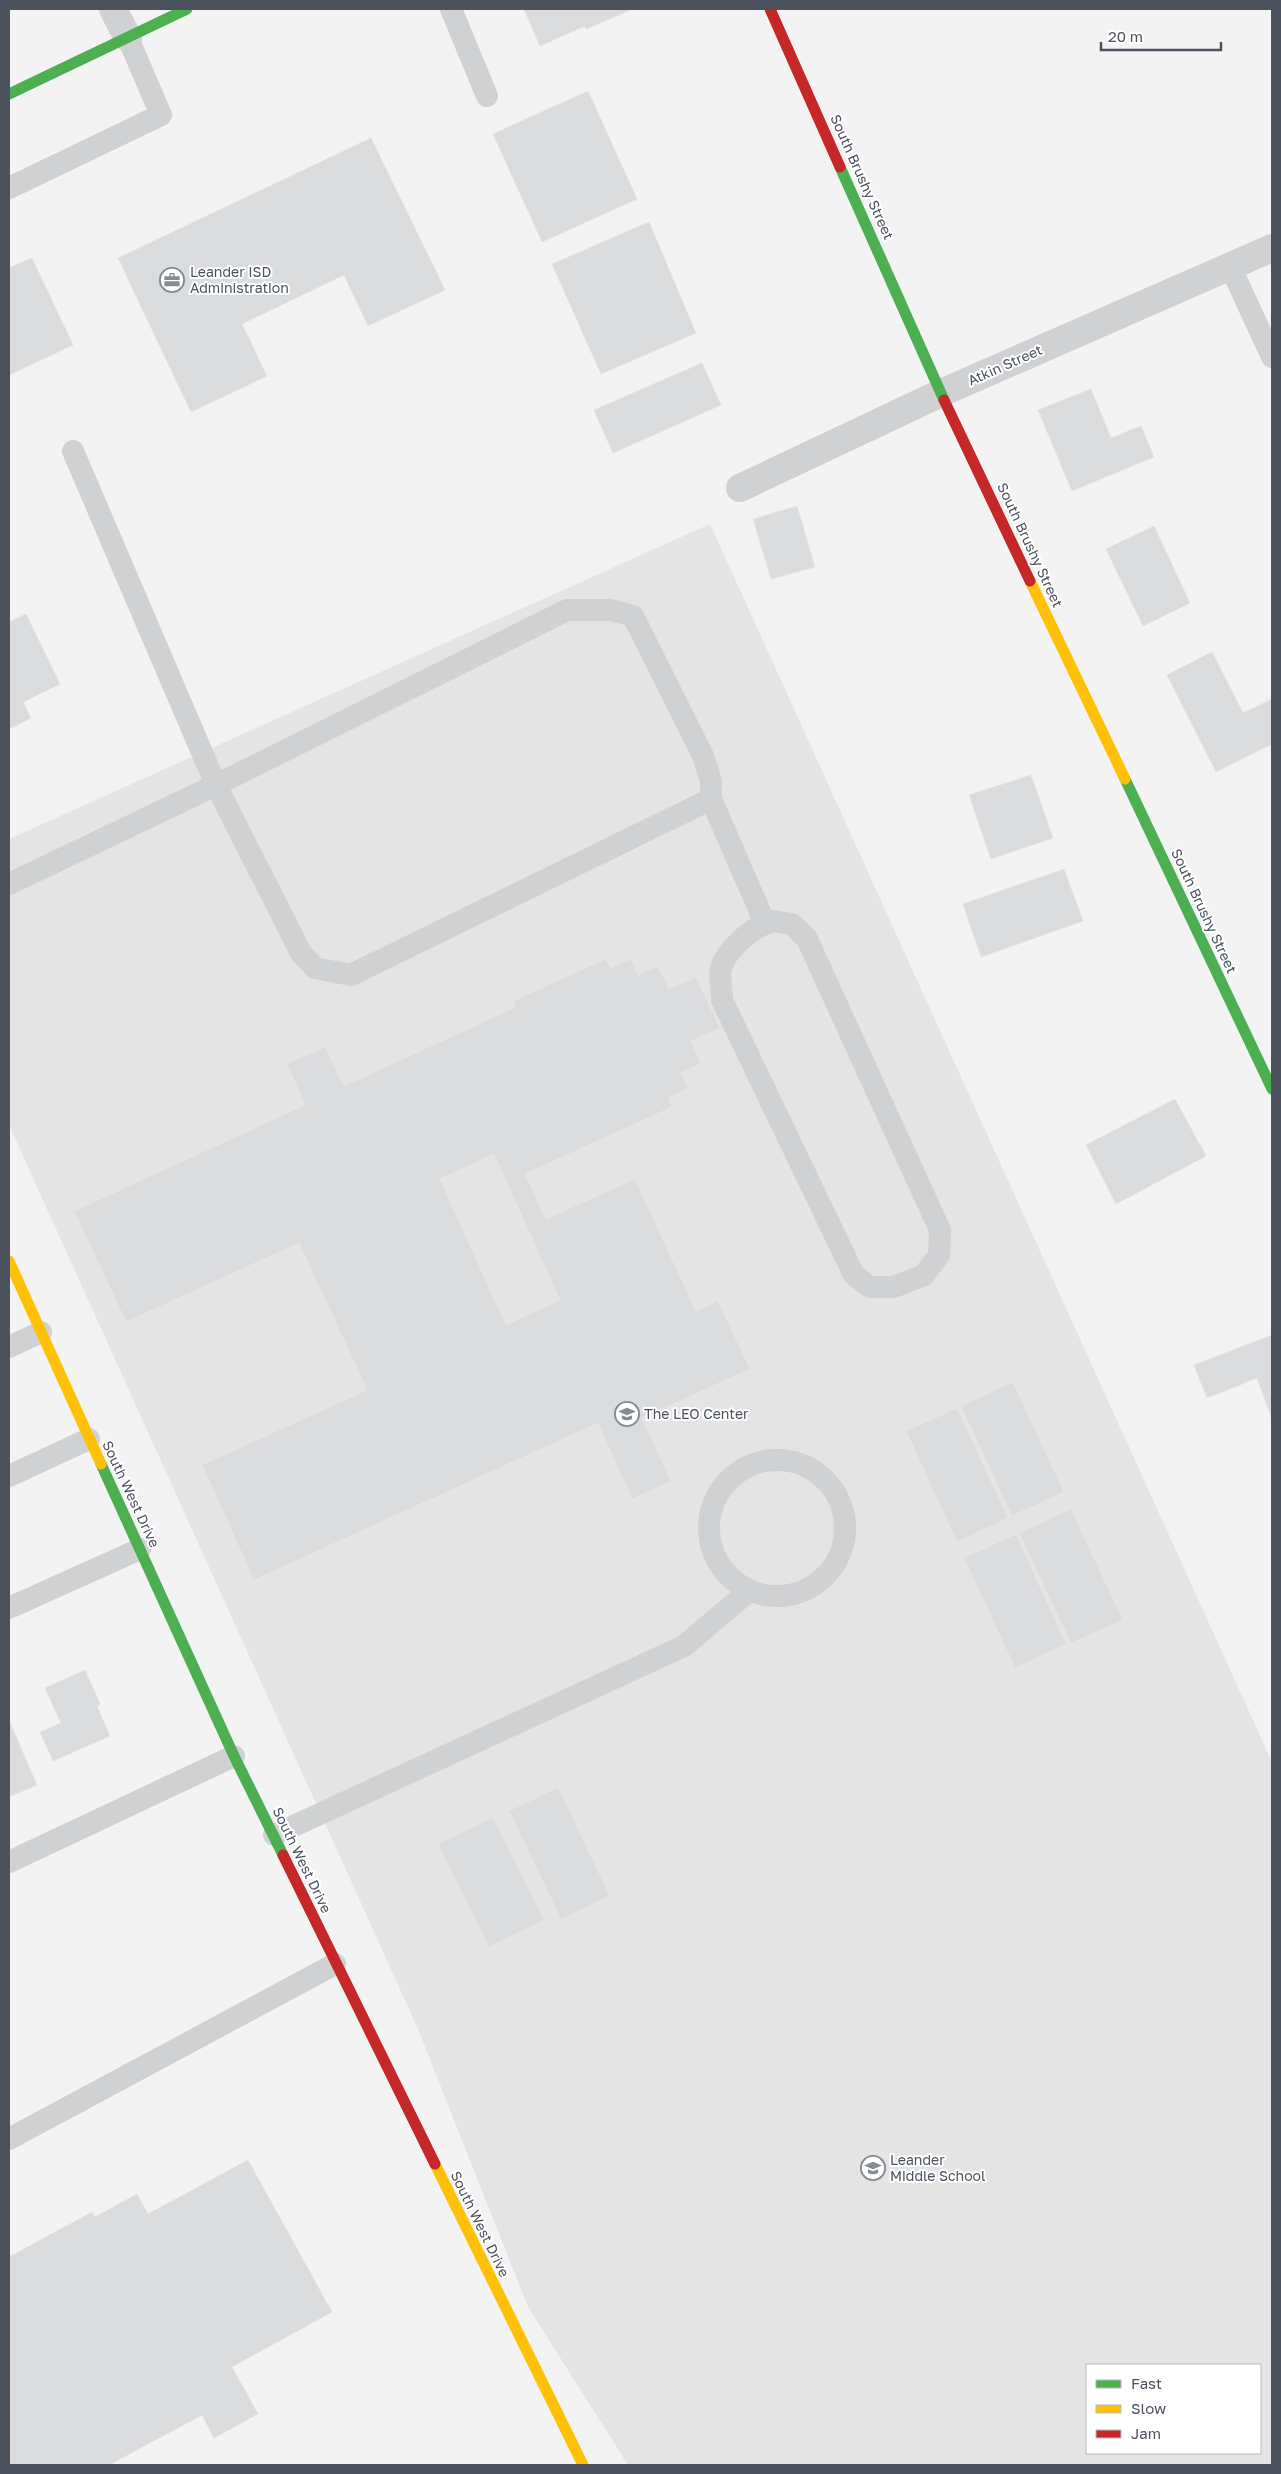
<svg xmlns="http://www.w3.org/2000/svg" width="1281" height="2474" viewBox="0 0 1281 2474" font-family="'Golos Text',sans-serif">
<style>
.education{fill:#e5e4e4;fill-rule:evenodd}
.building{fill:#dadbdd;stroke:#e4e4e5;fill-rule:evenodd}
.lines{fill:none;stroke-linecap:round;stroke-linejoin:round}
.lane{stroke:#cfd1d3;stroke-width:22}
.street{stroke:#cfd1d3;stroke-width:28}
.fast{stroke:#4caf50;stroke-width:11}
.slow{stroke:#ffc107;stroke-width:11}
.jam{stroke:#c62828;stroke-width:11}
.labels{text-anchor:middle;stroke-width:4;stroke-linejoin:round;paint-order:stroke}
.street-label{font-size:14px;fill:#4b525e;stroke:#fff}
.poi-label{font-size:14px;fill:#4b525e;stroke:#fff;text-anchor:start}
</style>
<rect width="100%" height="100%" fill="#f3f3f3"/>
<!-- education -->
<path class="education" d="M710,524L1272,1762V2465H628L528,2307L418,2029L9,1125V839ZM1087,2365H1260V2453H1087Z"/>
<!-- building -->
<path class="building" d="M524,9H633L586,29L585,26L540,46Z
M588,91L637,199L542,242L493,134Z
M371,138L445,290L368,326L344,275L242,324L267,376L191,412L118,258Z
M649,222L696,333L601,374L552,264Z
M32,258L73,345L9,375V268Z
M702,363L721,405L613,453L594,410Z
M1091,389L1111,438L1141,426L1154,457L1072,491L1038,410Z
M797,506L815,567L771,579L753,519Z
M1154,526L1190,603L1143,626L1106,549Z
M26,614L60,684L23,702L31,718L9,729V622Z
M1212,652L1243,713L1272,699V744L1216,772L1167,675Z
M1031,775L1053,838L991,859L969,795Z
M1064,869L1083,921L981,957L963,904Z
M606,959L611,968L631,959L638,975L658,966L669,989L696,977L720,1028L691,1041L701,1063L681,1073L688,1088L668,1098L672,1107L525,1174L546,1219L635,1179L696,1311L718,1301L750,1369L642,1418L671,1481L632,1499L598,1423L254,1580L202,1465L367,1390L299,1243L126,1322L74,1211L305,1105L287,1064L325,1047L344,1086L516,1007L513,1001ZM494,1154L560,1300L506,1325L440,1179Z
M1175,1099L1206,1156L1116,1204L1086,1145Z
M1272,1335V1419L1257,1378L1207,1398L1194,1365Z
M1013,1382L1064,1492L1012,1516L961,1406Z
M957,1408L1008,1518L957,1542L906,1431Z
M1071,1509L1123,1620L1071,1643L1019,1533Z
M1016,1534L1066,1644L1015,1668L964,1558Z
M85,1670L100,1704L97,1706L110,1736L53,1761L40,1732L61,1723L45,1688Z
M9,1720L37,1785L9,1797Z
M558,1787L610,1896L561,1919L509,1811Z
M493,1817L544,1920L489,1947L438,1844Z
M248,2160L332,2312L232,2367L258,2414L214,2438L202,2415L109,2465H9V2257L92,2212L95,2217L137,2194L148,2214Z"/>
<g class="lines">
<!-- lane -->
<path class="lane" d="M451,9L487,96
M9,188L161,115L128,38
M1230,266L1272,357
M711,799L765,923
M9,884L216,785L567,610H611L633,616L703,756L711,781V799L351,975L315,968L301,953L216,785L73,451
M773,921L792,924L807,939L940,1230L939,1255L924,1275L894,1287H870L854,1275L722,1000C722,991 719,977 721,968C727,948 754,926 773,921Z
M9,1347L41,1332
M709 1528a68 68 0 1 1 136 0a68 68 0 1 1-136 0Z
M9,1476L89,1439
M9,1608L140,1549
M274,1835L684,1646L749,1591
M9,1862L234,1756
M9,2139L335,1964"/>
<!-- street -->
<path class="street" d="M113,9L128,38
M740,488L941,393L1272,248"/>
<!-- fast -->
<path class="fast" d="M9,94L187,9
M840,167L944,400
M1125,779L1272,1089
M101,1464L234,1756L283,1855"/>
<!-- slow -->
<path class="slow" d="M1030,581L1125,779
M9,1261L101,1464
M435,2164L583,2465"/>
<!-- jam -->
<path class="jam" d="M770,9L840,167
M944,400L1030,581
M283,1855L435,2164"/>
</g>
<!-- icons -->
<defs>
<symbol id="office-ring" viewBox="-11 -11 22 22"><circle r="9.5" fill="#fff" stroke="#868a92" stroke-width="1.5"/><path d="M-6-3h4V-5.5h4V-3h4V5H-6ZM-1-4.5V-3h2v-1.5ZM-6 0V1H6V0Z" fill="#868a92"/></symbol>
<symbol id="school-ring" viewBox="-11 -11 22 22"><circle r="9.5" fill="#fff" stroke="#868a92" stroke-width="1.5"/><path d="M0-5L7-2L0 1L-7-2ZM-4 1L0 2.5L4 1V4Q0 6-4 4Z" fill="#868a92"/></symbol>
</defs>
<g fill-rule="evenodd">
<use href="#office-ring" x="158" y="266" width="28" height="28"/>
<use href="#school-ring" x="613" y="1400" width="28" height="28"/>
<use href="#school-ring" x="859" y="2154" width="28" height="28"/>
</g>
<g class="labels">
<!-- street labels -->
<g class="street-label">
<text transform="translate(862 177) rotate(66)" y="5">South Brushy Street</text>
<text transform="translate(1005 365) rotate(-24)" y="5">Atkin Street</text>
<text transform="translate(1030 545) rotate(65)" y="5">South Brushy Street</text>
<text transform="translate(1204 911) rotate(65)" y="5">South Brushy Street</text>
<text transform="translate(131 1494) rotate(65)" y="5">South West Drive</text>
<text transform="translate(302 1860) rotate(64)" y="5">South West Drive</text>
<text transform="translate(480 2224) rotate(64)" y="5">South West Drive</text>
</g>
<!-- poi labels -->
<g class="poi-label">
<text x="190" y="277">Leander ISD<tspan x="190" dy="16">Administration</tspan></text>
<text x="644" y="1419">The LEO Center</text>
<text x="890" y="2165">Leander<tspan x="890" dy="16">Middle School</tspan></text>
</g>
</g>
<!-- border -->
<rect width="1281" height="2474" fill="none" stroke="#4b525e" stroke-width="20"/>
<!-- legend -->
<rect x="1086" y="2364" width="175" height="90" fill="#ffffff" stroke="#b7babf"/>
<rect x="1096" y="2380" width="25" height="8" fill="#4caf50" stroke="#b7babf"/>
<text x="1131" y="2389" font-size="15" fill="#4b525e">Fast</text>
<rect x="1096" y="2405" width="25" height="8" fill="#ffc107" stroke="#b7babf"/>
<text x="1131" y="2414" font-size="15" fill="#4b525e">Slow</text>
<rect x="1096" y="2430" width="25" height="8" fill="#c62828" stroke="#b7babf"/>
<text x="1131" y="2439" font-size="15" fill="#4b525e">Jam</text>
<!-- scale -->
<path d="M1101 42v8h120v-8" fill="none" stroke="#4b525e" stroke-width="2.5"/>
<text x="1108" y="42" font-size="15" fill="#4b525e" stroke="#ffffff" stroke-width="4" paint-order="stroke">20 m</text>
</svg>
